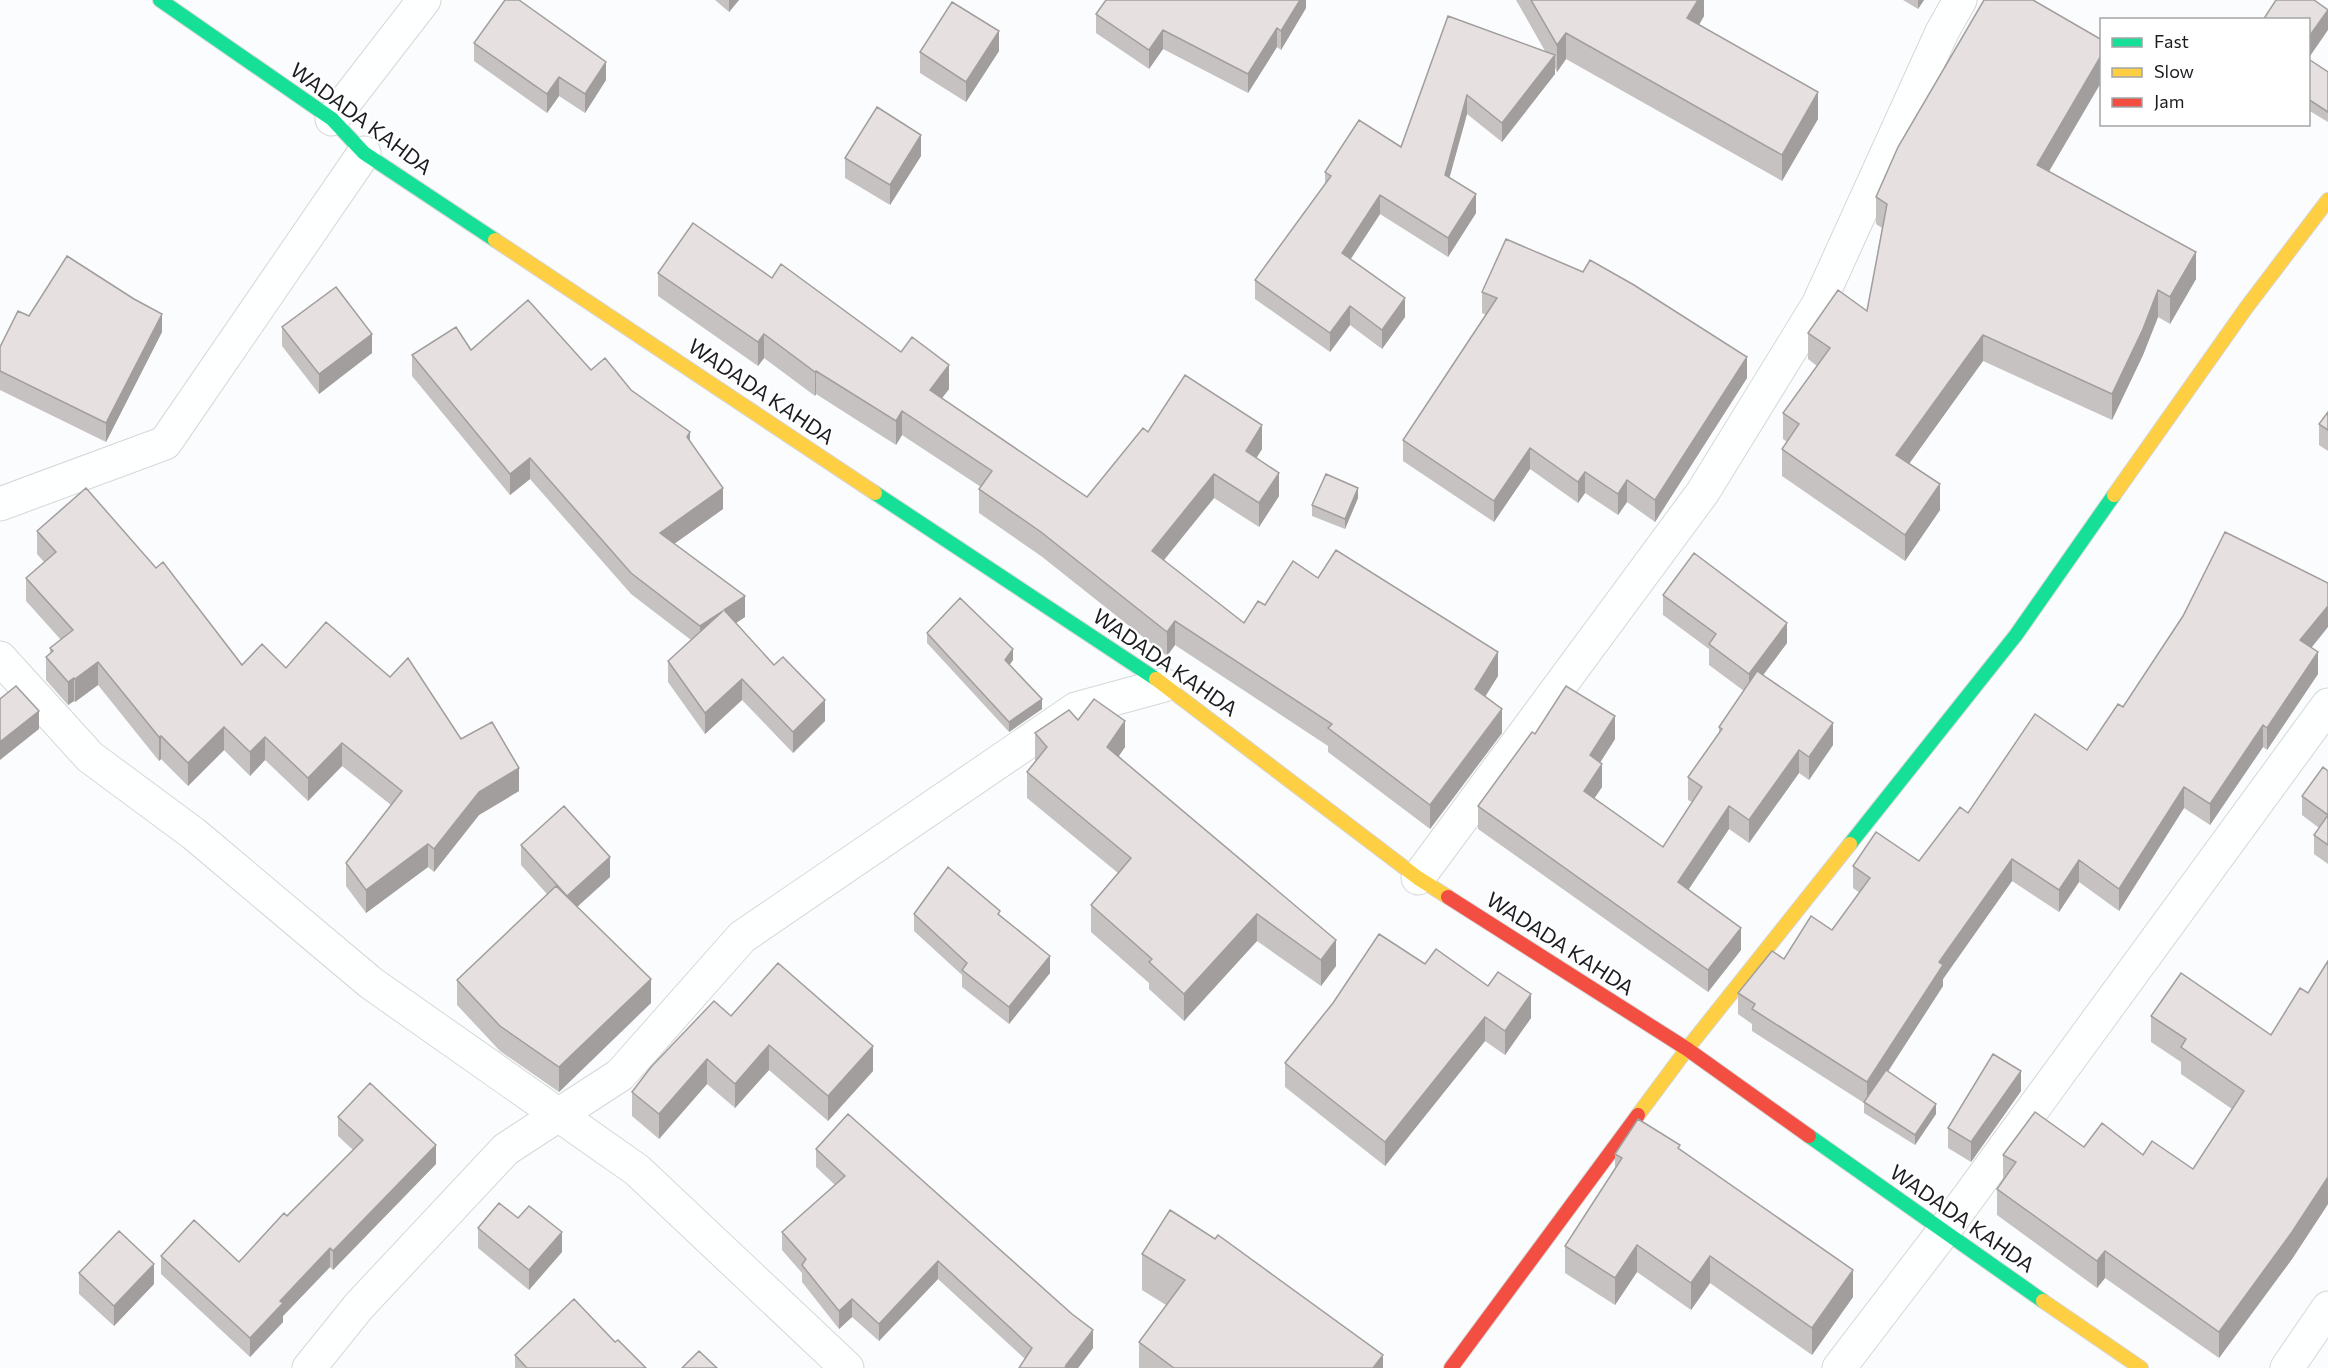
<svg xmlns="http://www.w3.org/2000/svg" width="2328" height="1368" viewBox="0 0 2328 1368" font-family="Commissioner,sans-serif">
<style>
.lines{fill:none;stroke-linecap:round;stroke-linejoin:round}
.street-casing{stroke:#d6d7d9;stroke-width:35}
.fast-casing{stroke:#d6d7d9;stroke-width:16}
.slow-casing{stroke:#d6d7d9;stroke-width:16}
.jam-casing{stroke:#d6d7d9;stroke-width:16}
.street{stroke:#feffff;stroke-width:33}
.fast{stroke:#16e098;stroke-width:14}
.slow{stroke:#ffcf43;stroke-width:14}
.jam{stroke:#f24e42;stroke-width:14}
.wall{fill:#c6c2c1}
.shaded-wall{fill:#a19e9d}
.building{fill:#e6e1e0;stroke:#a19e9d;stroke-width:1.5}
.labels{text-anchor:middle;stroke-width:4.5;stroke-linejoin:round;paint-order:stroke}
.street-label{font-size:21px;fill:#1c1d20;stroke:#fff}
</style>
<rect width="100%" height="100%" fill="#fbfcfd"/>
<g class="lines">
<defs>
<path id="street" d="M332,119L424,0
M0,504L165,443L364,153
M0,658L90,757L194,834L371,983L637,1170L847,1368
M1418,878L1703,492L1818,305L1942,32L1960,0
M309,1368L359,1306L506,1149L620,1075L742,937L1076,709L1164,685
M1839,1368L1943,1232L2328,705
M2287,1368L2328,1308"/>
<path id="fast" d="M160,0L332,119L364,153L495,240
M875,493L1156,679
M1850,844L2016,635L2114,495
M1809,1136L2043,1301"/>
<path id="slow" d="M495,240L875,493
M2114,495L2246,308L2328,200
M1156,679L1418,878L1448,897
M1638,1115L1687,1049L1850,844
M2043,1301L2141,1368"/>
<path id="jam" d="M1448,897L1687,1049L1809,1136
M1451,1368L1638,1115"/>
</defs>
<!-- street casing -->
<use href="#street" class="street-casing"/>
<!-- fast casing -->
<use href="#fast" class="fast-casing"/>
<!-- slow casing -->
<use href="#slow" class="slow-casing"/>
<!-- jam casing -->
<use href="#jam" class="jam-casing"/>
<!-- street -->
<use href="#street" class="street"/>
<!-- fast -->
<use href="#fast" class="fast"/>
<!-- slow -->
<use href="#slow" class="slow"/>
<!-- jam -->
<use href="#jam" class="jam"/>
</g>
<!-- wall -->
<path class="wall" d="M715,0H739L729,12Z
M1306,0V8L1281,50L1277,47L1248,93L1163,49L1149,69L1096,33V14Z
M1516,0H1704V16L1699,25L1818,119L1782,181L1566,59L1557,72L1555,68V74L1502,142L1467,114L1449,178L1476,213L1448,257L1380,214L1351,259L1405,317L1382,349L1350,325L1330,352L1255,299V280L1325,184V172L1401,147L1448,16L1545,51Z
M1903,0H1924L1918,9Z
M474,43L606,80L585,113L559,96L547,113L474,61Z
M999,51L966,102L920,73V52Z
M2308,62L2328,72V122L2308,110Z
M921,156L890,205L845,178V158Z
M2049,171L2196,279L2170,324L2158,317L2143,355L2112,420L1983,361L1909,463L1940,510L1905,561L1782,476V449L1787,442L1783,439V413L1817,366L1808,359V333L1867,311L1882,228L1876,224V197Z
M658,273L772,278L949,389L942,398L1087,497L1148,432L1262,449L1256,458L1279,496L1259,527L1214,498L1163,560L1244,623L1265,605L1318,578L1498,676L1485,696L1502,733L1430,829L1328,752V746L1175,645L1167,656L1041,556L979,513V489L981,487L902,435L896,445L816,394L815,396L764,358L758,366L658,296Z
M1482,292L1747,378L1655,522L1627,502L1618,515L1585,493L1578,503L1530,469L1494,522L1403,461V440L1486,315L1482,313Z
M29,316L162,332L106,442L0,390V347Z
M282,327L372,353L319,394L282,346Z
M471,350L591,370L631,390L690,442L723,509L674,544L745,617L736,623L825,721L793,753L742,700L705,734L668,682V661L691,640L631,594L530,479L510,495L412,376V355Z
M2328,412V451L2319,445V424Z
M1358,498L1345,529L1312,516V505Z
M37,531L242,665L286,668L461,739L519,791L479,815L434,872L428,867L366,913L346,886V863L391,805L342,766L308,801L265,760L250,776L224,750L188,786L161,759L159,761L98,685L75,702L74,701L68,705L46,680V657L50,653V648L61,640L26,601V578L44,562L37,554Z
M1663,595L1787,643L1763,675L1833,745L1809,780L1799,773L1749,843L1729,829L1689,889L1741,950L1708,992L1478,829V806L1535,734L1615,739L1600,763L1602,787L1594,798L1663,847L1692,802L1688,800V777L1719,733V727L1744,691L1709,665V649L1663,615Z
M927,633L1013,660L1009,665L1042,709L1009,732L927,643Z
M2312,648L2318,674L2267,750L2263,747L2210,825L2184,808L2119,911L2079,882L2059,912L2012,881L1943,979V986L1888,1071L1936,1114L1915,1145L1864,1113V1103L1752,1031V1024L1738,1014V993L1784,959L1832,930L1860,893L1853,888V866L1919,861L1968,813L2087,750L2123,707Z
M1078,720L1125,747L1119,756L1336,966L1321,986L1257,941L1184,1021L1149,989V983L1091,932V905L1118,873L1027,798V772L1036,761L1035,760V733Z
M2328,771V864L2314,854V835L2319,828L2302,815V796Z
M521,845L610,877L577,907L651,1003L559,1092L500,1051L457,1005V980L547,894L521,865Z
M914,914L1000,916L1050,973L1009,1024L962,987V975L914,931Z
M2328,961V1204L2292,1259L2219,1358L2105,1278L2097,1288L1997,1215V1189L2003,1180V1155L2084,1147L2143,1155L2193,1169L2232,1109L2181,1074V1062L2151,1042V1016L2271,1035L2308,993Z
M1425,964L1531,1018L1505,1055L1485,1041L1385,1166L1285,1087V1063Z
M731,1016L873,1071L828,1121L769,1070L735,1108L707,1084L659,1139L632,1116V1092Z
M2021,1091L1971,1162L1948,1148V1128Z
M338,1117L436,1164L333,1270L330,1267L283,1316V1322L250,1357L161,1274V1256L239,1262L353,1150L338,1136Z
M816,1149L1093,1348L1078,1368H1019L1025,1359L938,1279L879,1341L852,1317L839,1329L802,1282V1273L782,1250V1232L835,1185L816,1167Z
M1680,1149L1853,1297L1812,1355L1710,1283L1691,1310L1637,1272L1615,1305L1565,1273V1246L1615,1169V1154Z
M478,1228L562,1252L529,1290L478,1248Z
M1215,1239L1383,1368H1139V1342L1166,1305L1142,1290V1254Z
M79,1273L154,1284L114,1326L79,1294Z
M615,1342L646,1368H515V1355Z"/>
<!-- shaded-wall -->
<path class="shaded-wall" d="M729,0H739L729,12Z
M1300,0H1306V8L1281,50V31Z
M1698,0H1704V16L1687,45V18Z
M1918,0H1924L1918,9Z
M2328,10V30L2308,59V38Z
M1277,28V47L1248,93V74Z
M1163,30V49L1149,69V50Z
M999,31V51L966,102V82Z
M1566,33V59L1557,72V45Z
M2102,54V81L2037,192V165Z
M1555,55V74L1502,142V123Z
M606,62V80L585,113V94Z
M559,77V96L547,113V94Z
M1818,92V119L1782,181V155Z
M1467,95V114L1445,194V175Z
M921,135V156L890,205V185Z
M1476,194V213L1448,257V238Z
M1380,195V214L1342,272V253Z
M2196,252V279L2170,324V297Z
M2158,290V317L2143,355L2112,420V394Z
M1405,298V317L1382,349V330Z
M1350,306V325L1330,352V333Z
M162,314V332L106,442V423Z
M372,334V353L319,394V374Z
M764,334V358L758,366V342Z
M1983,335V361L1896,482V455Z
M1747,357V378L1655,522V500Z
M949,365V389L930,414V390Z
M816,371V394L815,396V372Z
M902,411V435L896,445V421Z
M1262,425V449L1246,475V451Z
M690,432V453L687,437Z
M1530,448V469L1494,522V501Z
M530,458V479L510,495V474Z
M1585,472V493L1578,503V482Z
M1279,473V496L1259,527V503Z
M1214,474V498L1152,575V551Z
M1627,480V502L1618,515V494Z
M1940,484V510L1905,561V535Z
M723,488V509L660,554V533Z
M1358,488V498L1345,529V519Z
M745,596V617L724,631V610Z
M2328,606V627L2300,662V640Z
M723,611L700,647V626Z
M1175,621V645L1167,656V632Z
M1787,623V643L1749,694V674Z
M1013,649V660L1005,671V660Z
M1498,652V676L1475,713V689Z
M2318,652V674L2267,750V728Z
M98,662V685L75,702V679Z
M74,678V701L68,705V682Z
M742,679V700L705,734V713Z
M1042,699V709L1009,732V722Z
M825,700V721L793,753V732Z
M1502,709V733L1430,829V805Z
M39,711V729L0,760V742Z
M1615,716V739L1590,778V755Z
M1125,721V747L1107,773V747Z
M1833,723V745L1809,780V757Z
M2263,725V747L2210,825V804Z
M224,727V750L188,786V763Z
M161,736V759L159,761V737Z
M265,737V760L250,776V752Z
M342,743V766L308,801V778Z
M1799,750V773L1749,843V820Z
M1602,764V787L1584,814V791Z
M519,768V791L479,815L434,872V849L479,792Z
M2184,787V808L2119,911V889Z
M1729,806V829L1678,905V882Z
M428,844V867L366,913V890Z
M610,857V877L567,916V896Z
M2012,859V881L1943,979V986L1867,1104V1082L1939,962Z
M2079,860V882L2059,912V890Z
M1257,914V941L1184,1021V994Z
M1741,928V950L1708,992V970Z
M1336,940V966L1321,986V960Z
M1050,956V973L1009,1024V1007Z
M651,979V1003L559,1092V1067Z
M1531,994V1018L1505,1055V1031Z
M1485,1017V1041L1385,1166V1142Z
M769,1045V1070L735,1108V1084Z
M873,1046V1071L828,1121V1096Z
M707,1059V1084L659,1139V1114Z
M2021,1071V1091L1971,1162V1142Z
M1936,1104V1114L1915,1145V1135Z
M436,1145V1164L333,1270V1251Z
M2328,1177V1204L2292,1259L2219,1358V1332Z
M562,1232V1252L529,1290V1270Z
M1637,1245V1272L1615,1305V1278Z
M330,1248V1267L283,1316V1322L250,1357V1338L280,1301Z
M2105,1251V1278L2097,1288V1261Z
M1710,1256V1283L1691,1310V1283Z
M938,1261V1279L879,1341V1324Z
M154,1264V1284L114,1326V1306Z
M1853,1270V1297L1812,1355V1328Z
M852,1299V1317L839,1329V1311Z
M1093,1330V1348L1078,1368H1065L1066,1365Z
M1383,1355V1368H1373Z"/>
<!-- building -->
<path class="building" d="M505,0H519L606,62L585,94L559,77L547,94L474,43Z
M1106,0H1300L1281,31L1277,28L1248,74L1163,30L1149,50L1096,14Z
M1531,0H1698L1687,18L1818,92L1782,155L1566,33L1557,45Z
M1984,0H2033L2102,40V54L2037,165L2196,252L2170,297L2158,290L2143,329L2112,394L1983,335L1896,455L1940,484L1905,535L1782,449L1799,424L1783,413L1830,348L1808,333L1838,290L1867,311L1887,204L1876,197L1898,147Z
M2276,0H2314L2328,10L2308,38V20H2263Z
M952,2L999,31L966,82L920,52Z
M1448,16L1555,55L1502,123L1467,95L1445,175L1476,194L1448,238L1380,195L1342,253L1405,298L1382,330L1350,306L1330,333L1255,280L1331,176L1325,172L1359,120L1401,147Z
M2310,60L2328,72V112L2308,99V62Z
M877,107L921,135L890,185L845,158Z
M693,223L772,278L781,264L901,352L912,337L949,365L930,390L1087,497L1143,428L1148,432L1185,375L1262,425L1246,451L1279,473L1259,503L1214,474L1152,551L1244,623L1258,601L1265,605L1293,561L1318,578L1336,550L1498,652L1475,689L1502,709L1430,805L1328,728L1332,724L1175,621L1167,632L1041,532L979,489L992,471L902,411L896,421L816,371L815,372L764,334L758,342L658,273Z
M1506,239L1583,272L1590,260L1634,285L1747,357L1655,500L1627,480L1618,494L1585,472L1578,482L1530,448L1494,501L1403,440L1497,298L1482,292Z
M67,256L134,299L162,314L106,423L0,371V347L18,311L29,316Z
M336,287L372,334L319,374L282,327Z
M528,300L591,370L605,358L631,390L690,432L687,437L723,488L660,533L745,596L724,610L774,665L783,657L825,700L793,732L742,679L705,713L668,661L723,611L700,626L631,573L530,458L510,474L412,355L456,327L471,350Z
M2328,412V430L2319,424Z
M1326,474L1358,488L1345,519L1312,505Z
M86,488L156,568L163,562L242,665L262,644L286,668L326,622L390,677L408,658L461,739L492,722L519,768L479,792L434,849L428,844L366,890L346,863L402,791L342,743L308,778L265,737L250,752L224,727L188,763L161,736L159,737L98,662L75,679L74,678L68,682L46,657L53,651L50,648L73,630L26,578L56,552L37,531Z
M2225,532L2328,583V606L2300,640L2318,652L2267,728L2263,725L2210,804L2184,787L2119,889L2079,860L2059,890L2012,859L1939,962L1943,965L1867,1082L1752,1009L1755,1004L1738,993L1772,951L1784,959L1811,916L1832,930L1870,878L1853,866L1876,832L1919,861L1960,807L1968,813L2035,714L2087,750L2118,704L2123,707L2183,616Z
M1694,553L1787,623L1749,674L1709,644L1716,634L1663,595Z
M960,598L1013,649L1005,660L1042,699L1009,722L927,633Z
M1757,671L1833,723L1809,757L1799,750L1749,820L1729,806L1678,882L1741,928L1708,970L1478,806L1532,732L1535,734L1566,686L1615,716L1590,755L1602,764L1584,791L1663,847L1702,787L1688,777L1722,729L1719,727Z
M16,686L39,711L0,742V699Z
M1094,699L1125,721L1107,747L1336,940L1321,960L1257,914L1184,994L1149,962L1152,959L1091,905L1131,858L1027,772L1047,747L1035,733L1069,710L1078,720Z
M2323,767L2328,771V815L2302,796Z
M564,806L610,857L567,896L521,845Z
M2328,815V845L2314,835Z
M948,867L1000,911L998,914L1050,956L1009,1007L962,970L967,963L914,914Z
M556,886L651,979L559,1067L500,1026L457,980Z
M1379,934L1425,964L1436,949L1488,986L1498,972L1531,994L1505,1031L1485,1017L1385,1142L1285,1063L1333,1003Z
M2328,961V1177L2292,1232L2219,1332L2105,1251L2097,1261L1997,1189L2016,1162L2003,1155L2035,1112L2084,1147L2102,1123L2143,1155L2152,1141L2193,1169L2244,1091L2181,1047L2186,1039L2151,1016L2181,973L2271,1035L2300,988L2308,993Z
M778,963L873,1046L828,1096L769,1045L735,1084L707,1059L659,1114L632,1092L651,1067L714,1001L731,1016Z
M1993,1054L2021,1071L1971,1142L1948,1128Z
M1886,1070L1936,1104L1915,1135L1864,1102Z
M370,1083L436,1145L333,1251L330,1248L280,1301L283,1303L250,1338L161,1256L194,1220L239,1262L284,1213L287,1216L363,1140L338,1117Z
M848,1114L1072,1314L1093,1330L1066,1365L1065,1368H1019L1032,1348L938,1261L879,1324L852,1299L839,1311L802,1265L806,1259L782,1232L845,1176L816,1149Z
M1638,1119L1680,1145L1678,1148L1853,1270L1812,1328L1710,1256L1691,1283L1637,1245L1615,1278L1565,1246L1622,1158L1615,1154Z
M499,1203L518,1218L529,1206L562,1232L529,1270L478,1228Z
M1170,1210L1215,1239L1218,1235L1383,1355L1373,1368H1174L1139,1342L1185,1280L1142,1254Z
M119,1231L154,1264L114,1306L79,1273Z
M574,1299L615,1342L618,1340L646,1368H527L515,1355Z
M699,1351L717,1368H682Z"/>
<g class="labels">
<!-- street labels -->
<g class="street-label">
<text transform="translate(361 119) rotate(37)" y="7">WADADA KAHDA</text>
<text transform="translate(761 392) rotate(34)" y="7">WADADA KAHDA</text>
<text transform="translate(1165 663) rotate(35)" y="7">WADADA KAHDA</text>
<text transform="translate(1560 944) rotate(33)" y="7">WADADA KAHDA</text>
<text transform="translate(1962 1219) rotate(35)" y="7">WADADA KAHDA</text>
</g>
</g>
<!-- legend -->
<rect x="2100" y="18" width="210" height="108" fill="#ffffff" stroke="#a4a5a6" stroke-width="1.5"/>
<rect x="2112" y="38" width="30" height="9" fill="#16e098" stroke="#a4a5a6" stroke-width="1.5"/>
<text x="2154" y="48" font-size="18" fill="#1c1d20">Fast</text>
<rect x="2112" y="68" width="30" height="9" fill="#ffcf43" stroke="#a4a5a6" stroke-width="1.5"/>
<text x="2154" y="78" font-size="18" fill="#1c1d20">Slow</text>
<rect x="2112" y="98" width="30" height="9" fill="#f24e42" stroke="#a4a5a6" stroke-width="1.5"/>
<text x="2154" y="108" font-size="18" fill="#1c1d20">Jam</text>
</svg>
